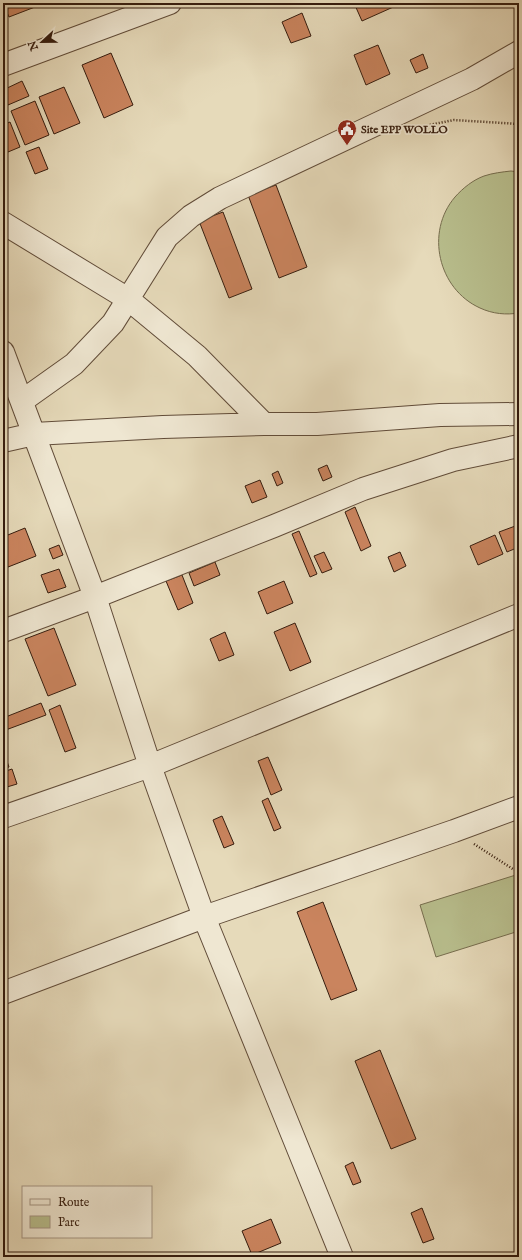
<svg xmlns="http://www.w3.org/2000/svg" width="522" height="1260" viewBox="0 0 522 1260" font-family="'IM FELL English',serif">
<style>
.green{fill:#b8be8d;stroke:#766d4e}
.building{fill:#ca845e;stroke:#351c0e}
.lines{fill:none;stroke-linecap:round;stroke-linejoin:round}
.minor-casing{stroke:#614c39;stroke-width:24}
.path{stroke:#351c0e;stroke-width:2.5;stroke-dasharray:1 2;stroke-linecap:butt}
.minor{stroke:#efe7d2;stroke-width:22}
.labels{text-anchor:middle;stroke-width:3.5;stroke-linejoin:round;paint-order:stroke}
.poi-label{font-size:11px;font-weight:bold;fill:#351c0e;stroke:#efe7d2;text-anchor:start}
</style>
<rect width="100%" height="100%" fill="#e6daba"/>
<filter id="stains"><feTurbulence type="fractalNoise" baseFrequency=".005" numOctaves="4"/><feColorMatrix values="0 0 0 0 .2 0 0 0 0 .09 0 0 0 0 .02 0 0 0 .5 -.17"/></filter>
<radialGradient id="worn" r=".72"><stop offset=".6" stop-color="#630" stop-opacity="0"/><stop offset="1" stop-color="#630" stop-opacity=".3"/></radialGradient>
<!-- green -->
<path class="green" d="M511,171L519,172V313C506,315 493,314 480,308C438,289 425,232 455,197C463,188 473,180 484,176C493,173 502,172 511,171Z
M519,874V931L436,957L420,905Z"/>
<!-- building -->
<path class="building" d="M3,3H33L35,7L9,17Z
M354,3H400V4L362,21Z
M302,13L311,36L291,43L282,22Z
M378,45L390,74L366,85L354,55Z
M111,53L133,105L104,118L82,65Z
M423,54L428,68L416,73L410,60Z
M22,81L29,96L8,105L3,90Z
M64,87L80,123L54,134L39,97Z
M3,97L7,107L3,109Z
M35,101L49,135L25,145L11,111Z
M10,122L20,147L8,152L3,139V125Z
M39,147L48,169L35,174L26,152Z
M276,185L307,267L279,278L248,195Z
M223,212L252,289L229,298L199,221Z
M327,465L332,477L323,481L318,469Z
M278,471L283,483L277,486L272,474Z
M260,480L267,497L252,503L245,486Z
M355,507L371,546L361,551L345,512Z
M518,525L519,528V547L507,552L499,532Z
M25,528L36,556L3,569V537Z
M299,531L317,574L310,577L292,534Z
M495,535L503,554L478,565L470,546Z
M59,545L63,555L53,559L49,549Z
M324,552L332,569L322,573L314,556Z
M400,552L406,566L394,572L388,557Z
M215,562L220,575L194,586L189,573Z
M59,569L66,587L48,593L41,575Z
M182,575L193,603L178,610L166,581Z
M284,581L293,603L267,614L258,592Z
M295,623L311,662L290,671L274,632Z
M54,628L76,685L48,696L25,639Z
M225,632L234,655L219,661L210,639Z
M41,703L46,715L3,731V718Z
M60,705L76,748L65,752L49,710Z
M4,753L9,767L3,769V754Z
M268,757L282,790L271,795L258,761Z
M12,769L17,784L7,787L3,772Z
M268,798L281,828L274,831L262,801Z
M222,816L234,844L224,848L213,820Z
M323,902L357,990L331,1000L297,912Z
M380,1050L416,1139L391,1149L355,1061Z
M353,1162L361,1182L353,1185L345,1166Z
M422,1208L434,1239L423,1243L411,1213Z
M271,1219L281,1243L252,1255L242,1231Z"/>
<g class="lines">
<defs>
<path id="minor" d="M3,65L170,3
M3,223L128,299L197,356L264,424
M3,352L95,597L150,766L204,917L342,1257
M22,401L74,364L113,323L167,237L191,216L220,198L472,79L519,52
M3,441L34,434L163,427L264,424H317L440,415L519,414
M3,631L95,597L274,526L363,489L453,460L519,446
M3,817L150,766L519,615
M3,993L204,917L454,831L519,807"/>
</defs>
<!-- minor casing -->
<use href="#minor" class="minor-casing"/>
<!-- path -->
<path class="path" d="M424,126L454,120L519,124
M474,844L519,873"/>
<!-- minor -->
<use href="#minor" class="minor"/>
</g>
<!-- icons -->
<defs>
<symbol id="civic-pin" viewBox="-11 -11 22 30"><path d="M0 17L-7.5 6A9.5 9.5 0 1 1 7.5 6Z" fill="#8f2418" stroke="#efe7d2"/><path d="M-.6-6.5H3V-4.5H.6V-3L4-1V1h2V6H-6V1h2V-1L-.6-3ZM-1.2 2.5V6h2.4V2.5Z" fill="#fff"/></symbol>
</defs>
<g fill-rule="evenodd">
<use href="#civic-pin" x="336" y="118" width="22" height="30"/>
</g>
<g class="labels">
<!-- poi labels -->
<g class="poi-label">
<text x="361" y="133">Site EPP WOLLO</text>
</g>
</g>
<!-- margin -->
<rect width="522" height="1260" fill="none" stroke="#e6daba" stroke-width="16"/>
<rect x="4" y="4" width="514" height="1252" fill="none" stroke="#351c0e" stroke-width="2"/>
<rect x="8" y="8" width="506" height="1244" fill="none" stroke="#351c0e"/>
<!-- legend -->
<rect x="22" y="1186" width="130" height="52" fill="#efe7d2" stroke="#a59684"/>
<rect x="30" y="1199" width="20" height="6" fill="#efe7d2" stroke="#a59684"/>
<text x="58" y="1206" font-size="12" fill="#351c0e">Route</text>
<rect x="30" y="1216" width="20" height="12" fill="#b8be8d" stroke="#a59684"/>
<text x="58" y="1226" font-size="12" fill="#351c0e">Parc</text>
<!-- north arrow -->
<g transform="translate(42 42) rotate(248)" stroke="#efe7d2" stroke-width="3" paint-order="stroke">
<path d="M0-3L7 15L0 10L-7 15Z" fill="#351c0e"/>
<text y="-6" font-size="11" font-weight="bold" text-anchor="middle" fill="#351c0e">N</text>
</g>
<rect width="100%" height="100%" filter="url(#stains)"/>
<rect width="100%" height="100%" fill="url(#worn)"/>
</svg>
